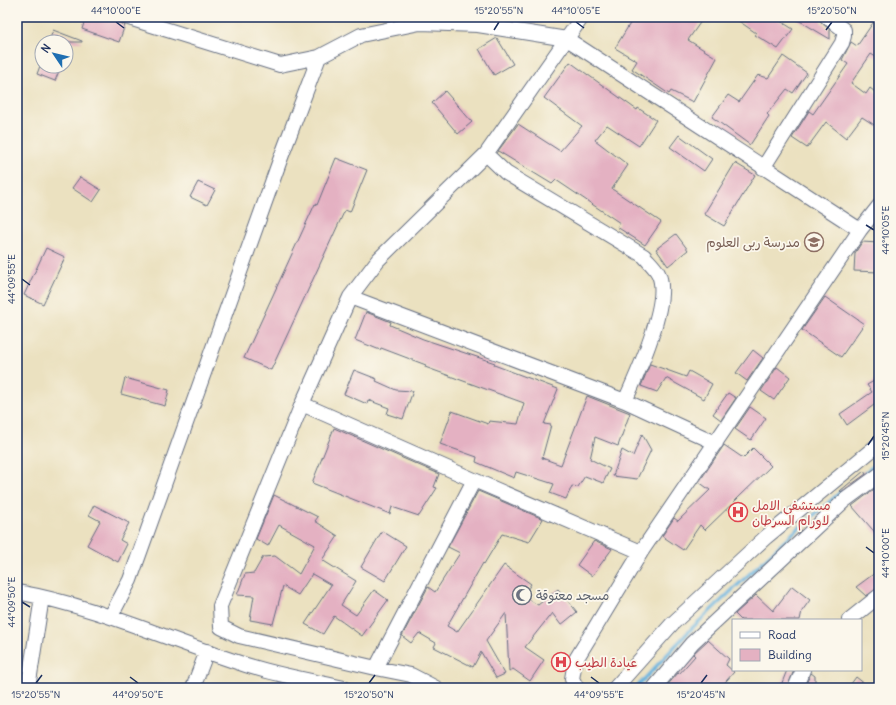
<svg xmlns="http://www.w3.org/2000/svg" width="896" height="705" viewBox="0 0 896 705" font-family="Delius,'Playpen Sans Arabic',sans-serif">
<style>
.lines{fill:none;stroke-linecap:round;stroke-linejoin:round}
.stream{stroke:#63b0dd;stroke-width:3.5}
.building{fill:#e4b1c2}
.street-casing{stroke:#646d80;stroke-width:16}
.street{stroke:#fff;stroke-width:14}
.ticks{fill:none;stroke:#1b2f5e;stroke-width:1.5}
.labels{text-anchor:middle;stroke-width:3.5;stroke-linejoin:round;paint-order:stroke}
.education-label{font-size:13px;fill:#785e54;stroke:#fbf7ec;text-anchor:end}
.health-label{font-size:13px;fill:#be3a42;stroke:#fbf7ec;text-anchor:start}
.worship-label{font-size:13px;fill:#5b616d;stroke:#fbf7ec;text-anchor:start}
.neatline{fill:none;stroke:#1b2f5e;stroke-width:1.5}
.ticks-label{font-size:10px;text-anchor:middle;fill:#1b2f5e}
</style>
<rect width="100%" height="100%" fill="#fbf7ec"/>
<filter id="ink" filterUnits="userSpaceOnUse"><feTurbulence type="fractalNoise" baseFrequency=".025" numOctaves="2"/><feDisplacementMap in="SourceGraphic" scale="8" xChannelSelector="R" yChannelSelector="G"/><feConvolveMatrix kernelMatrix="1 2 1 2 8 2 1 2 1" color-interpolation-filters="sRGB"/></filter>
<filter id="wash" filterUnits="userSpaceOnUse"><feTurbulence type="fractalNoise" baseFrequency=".012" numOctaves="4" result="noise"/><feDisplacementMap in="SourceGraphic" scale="16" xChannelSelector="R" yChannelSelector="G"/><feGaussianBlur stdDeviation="0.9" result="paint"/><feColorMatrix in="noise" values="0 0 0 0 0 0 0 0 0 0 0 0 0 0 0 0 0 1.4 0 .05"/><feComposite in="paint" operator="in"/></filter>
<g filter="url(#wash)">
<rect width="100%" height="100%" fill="#ebe1c0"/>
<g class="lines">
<!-- stream -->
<path class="stream" d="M862,475L879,462
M636,688L692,628L792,534L843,490"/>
</g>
<g id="blocks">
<!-- building -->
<path class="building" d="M86,17H103L125,25L119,42L82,29Z
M634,17H704L688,40L717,58L693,102L671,91L669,94L632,69L637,61L615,48Z
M733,17H774L793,29L778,49L755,35L756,33Z
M793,17H819L822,23L830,30V39Z
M877,17H879V59L871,54L851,83L866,94L870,88L879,95V128L862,117L846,138L826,122L807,148L792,138L809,111L813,114L848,64L842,60L851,42L857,46Z
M53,30L82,41V42H49Z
M497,38L513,64L494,75L479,49Z
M783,56L807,73L793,93L787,89L767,114L769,116L750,145L712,117L728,95L739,102L758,75L768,78Z
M570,62L637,110L638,108L656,120L639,146L607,125L595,140L628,165L612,189L661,222L645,245L617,227L620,223L556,180L552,184L498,151L518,124L560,151L582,126L544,98Z
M40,66H61L55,81L37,74Z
M445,91L472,122L458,134L432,103Z
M679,135L712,159L704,171L670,147Z
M336,158L367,170L350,212L345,210L271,370L244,358L315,204L317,205Z
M735,163L755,175L724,226L704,214Z
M80,177L101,190L93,202L72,188Z
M198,182L215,190L207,205L190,197Z
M676,234L688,250L668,266L656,249Z
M862,242L879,243V272L854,271L855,253Z
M46,248L65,257L43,304L24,295Z
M825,297L864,324L841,357L802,330Z
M366,312L391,322L390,325L423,339L495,363L494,365L558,389L544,424L551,425L542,458L561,465L587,396L630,413L618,446L595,437L590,459L610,469L603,483L585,476L578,487L572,486L566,499L550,493L554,484L516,472L514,478L476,462L477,457L440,444L452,411L488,424L489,421L518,424L524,403L425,367L426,365L381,348L380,350L355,340Z
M753,350L763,358L747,381L736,373Z
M650,364L686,377L689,371L712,384L704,399L666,378L657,392L641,386Z
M777,367L790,377L774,400L761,391Z
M354,370L377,379L376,381L396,390L413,391L403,419L387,414L389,408L368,400L367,404L344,394Z
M125,378L169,390L165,406L121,394Z
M879,378V404L878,402L847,425L840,414L872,392L867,385Z
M728,393L736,398L721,420L713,414Z
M750,407L766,418L751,440L735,429Z
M334,428L439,474L434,487L437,488L419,516L392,507L390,514L312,483Z
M642,434L651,450L637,479L613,476L622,450L633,456Z
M724,445L743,458L753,448L771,466L705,530L700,525L683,550L662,536L674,518L678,521L710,490L699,482Z
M864,471L866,474L841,492L840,491Z
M877,487L879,490V537L852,506Z
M478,491L543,519L529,542L502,534L484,564L483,563L447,626L457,632L504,565L531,584L523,596L538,605L558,589L577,612L561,625L552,613L525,647L544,660L530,681L513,669L509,671L506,613L486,641L505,674L496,678L481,652L473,667L434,647L436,643L419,633L411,643L402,636L428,587L435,592L460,553L448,547Z
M274,495L318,517L315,521L338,536L322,560L356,581L341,605L356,615L374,590L388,600L362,636L334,616L323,634L305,624L331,585L312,574L298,595L283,586L273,624L250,620L254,596L237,595L245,574L254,573L263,557L275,556L299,574L315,545L279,525L268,546L256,539Z
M94,505L129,523L120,540L127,544L118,562L87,545L100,521L89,515Z
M382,531L406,546L385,581L361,567Z
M594,541L612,549L592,576L577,565Z
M879,570V588L866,596L856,587Z
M792,586L810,600L802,611L800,620H741L735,614L756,595L773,611Z
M708,640L729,659L726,665L734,672L720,688H665L678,673L679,674L695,656L693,654Z
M787,670H794L787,688H780Z
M811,673L815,676V688H804Z
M856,677L870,688H848Z"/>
</g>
</g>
<g filter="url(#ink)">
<use href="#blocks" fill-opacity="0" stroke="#646d80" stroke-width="1"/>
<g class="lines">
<defs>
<path id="street" d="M126,17L280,65L319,57
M582,17L486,154L378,260L350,297L302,404L220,606L221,627L239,636L376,668L474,480L641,552
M486,154L506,173L644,256C648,261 655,267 658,273C672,299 637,375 625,401
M763,168L842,43L844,36V30L827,17
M350,297L625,401L716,443
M302,404L474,480
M17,592C97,606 170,641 246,665C277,675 312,681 344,688
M111,616L130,580L280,160L319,57L361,35L420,23L478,25L567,39L860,230
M849,620L879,596
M376,668L411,675L436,688
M28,688L42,597
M193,688L207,651
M577,688L572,679L575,661L641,552L860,230L879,206
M615,688L672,624L766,537L879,444
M654,688L692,643L845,500L879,475
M795,688L803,670"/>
</defs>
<!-- street casing -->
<use href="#street" class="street-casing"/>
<!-- street -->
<use href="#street" class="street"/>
</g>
</g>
<!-- ticks -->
<path class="ticks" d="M116,22L124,28M576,22L584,28M494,30L499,22M826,30L832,22M866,225L874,230M22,279L30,285M868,445L874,436M866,547L874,553M22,602L30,607M130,677L138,683M591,677L599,683M36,683L42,675M369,683L375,675M701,683L707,675"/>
<!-- icons -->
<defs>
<symbol id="school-ring" viewBox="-11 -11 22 22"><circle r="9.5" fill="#fbf7ec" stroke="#8d6e63" stroke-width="1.5"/><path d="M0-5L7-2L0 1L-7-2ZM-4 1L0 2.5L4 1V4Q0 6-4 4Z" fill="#8d6e63"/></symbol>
<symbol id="hospital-ring" viewBox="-11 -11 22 22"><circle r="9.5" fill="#fbf7ec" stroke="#e0444e" stroke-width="1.5"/><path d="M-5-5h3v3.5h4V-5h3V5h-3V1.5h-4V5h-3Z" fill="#e0444e"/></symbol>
<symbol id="mosque-ring" viewBox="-11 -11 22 22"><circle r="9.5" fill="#fbf7ec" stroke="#6b7280" stroke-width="1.5"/><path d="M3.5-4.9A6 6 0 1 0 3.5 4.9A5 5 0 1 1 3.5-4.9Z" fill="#6b7280"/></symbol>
</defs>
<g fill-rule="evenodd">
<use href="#school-ring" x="803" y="231" width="22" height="22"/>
<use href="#hospital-ring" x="727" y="501" width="22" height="22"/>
<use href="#mosque-ring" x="511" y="584" width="22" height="22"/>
<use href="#hospital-ring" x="550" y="651" width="22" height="22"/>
</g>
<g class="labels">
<!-- education labels -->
<g class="education-label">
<text x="800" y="247">مدرسة ربى العلوم</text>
</g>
<!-- health labels -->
<g class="health-label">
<text x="752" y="510">مستشفى الامل<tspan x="752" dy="15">لاورام السرطان</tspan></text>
<text x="575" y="667">عيادة الطيب</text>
</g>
<!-- worship labels -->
<g class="worship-label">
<text x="536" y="600">مسجد معتوقة</text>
</g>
</g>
<!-- margin -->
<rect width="896" height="705" fill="none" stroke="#fbf7ec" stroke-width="44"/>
<!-- legend -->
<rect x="732" y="619" width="130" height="52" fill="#fbf7ec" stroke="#a1a7b3"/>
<rect x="740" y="632" width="20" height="6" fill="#ffffff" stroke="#a1a7b3"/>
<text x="768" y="639" font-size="12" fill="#1b2f5e">Road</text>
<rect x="740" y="649" width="20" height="12" fill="#e4b1c2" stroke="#a1a7b3"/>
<text x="768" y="659" font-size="12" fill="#1b2f5e">Building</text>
<!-- north arrow -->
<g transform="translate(54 54) rotate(305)"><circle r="19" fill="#fbf7ec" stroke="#a1a7b3"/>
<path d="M0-3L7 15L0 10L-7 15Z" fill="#1f6fb2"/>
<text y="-6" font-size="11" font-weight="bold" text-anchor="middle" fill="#1b2f5e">N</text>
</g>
<rect x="22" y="22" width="852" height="661" class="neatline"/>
<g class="ticks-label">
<text x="116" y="14">44°10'00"E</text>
<text x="499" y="14">15°20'55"N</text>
<text x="576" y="14">44°10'05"E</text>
<text x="832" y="14">15°20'50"N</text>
<text transform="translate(885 230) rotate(-90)" y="4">44°10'05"E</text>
<text transform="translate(11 279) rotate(-90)" y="4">44°09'55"E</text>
<text transform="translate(885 436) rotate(-90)" y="4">15°20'45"N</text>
<text transform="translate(885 553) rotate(-90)" y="4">44°10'00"E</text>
<text transform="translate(11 602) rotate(-90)" y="4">44°09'50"E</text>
<text x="36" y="698">15°20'55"N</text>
<text x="138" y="698">44°09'50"E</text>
<text x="369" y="698">15°20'50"N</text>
<text x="599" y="698">44°09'55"E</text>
<text x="701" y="698">15°20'45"N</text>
</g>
</svg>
